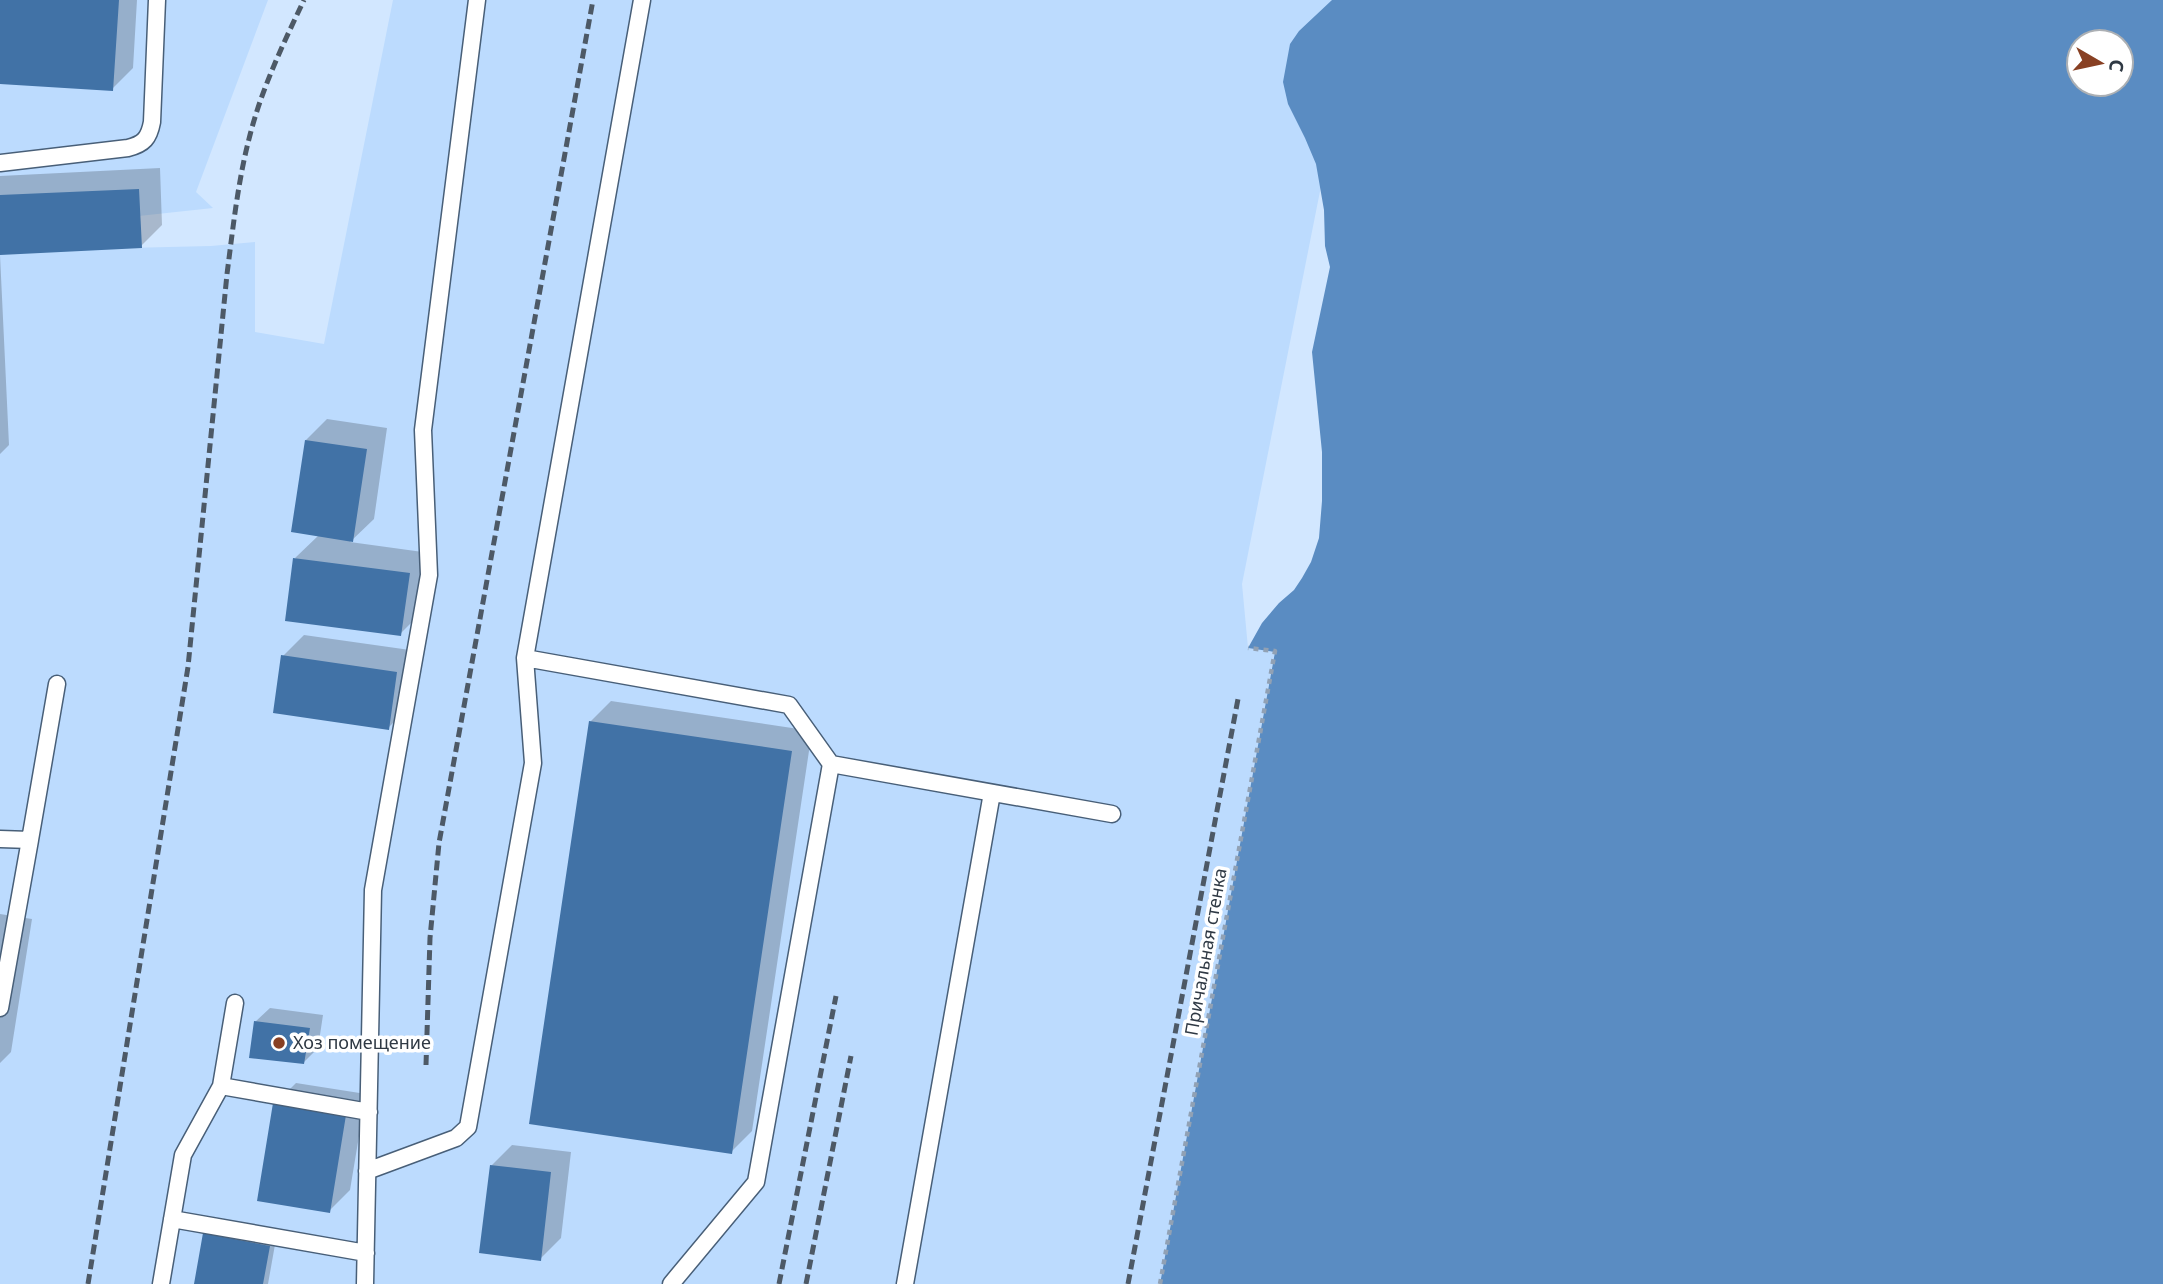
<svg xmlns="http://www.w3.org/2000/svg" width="2163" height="1284" viewBox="0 0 2163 1284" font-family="'Noto Sans',sans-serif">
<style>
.built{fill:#bcdbfe}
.water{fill:#5a8cc2;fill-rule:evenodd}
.shadow{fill:#0003}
.building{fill:#4172a6}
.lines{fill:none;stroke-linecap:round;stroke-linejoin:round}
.service-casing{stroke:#485f78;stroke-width:19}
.path{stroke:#91a1b4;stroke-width:4.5;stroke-dasharray:5 5;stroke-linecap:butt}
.service{stroke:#fff;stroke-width:16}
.rail{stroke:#4d5966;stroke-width:5;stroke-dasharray:10 5;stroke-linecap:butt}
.poi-dot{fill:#884023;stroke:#fff;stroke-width:2.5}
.labels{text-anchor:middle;stroke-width:7;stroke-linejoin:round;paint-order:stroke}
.street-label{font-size:18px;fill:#2f3944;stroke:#fff}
.poi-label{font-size:18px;fill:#2f3944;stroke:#fff;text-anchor:start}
</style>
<rect width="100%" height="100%" fill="#d2e7ff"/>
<!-- built -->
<path class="built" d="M0,0H268L196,192L213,208L0,231Z
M393,0H1358L1242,584L1248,648L1275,651L1160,1284H0V251L211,246L255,242V332L324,344Z"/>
<!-- water -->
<path class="water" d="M1332,0H2163V1284H1160L1275,652L1248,648L1262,623L1279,603L1294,590L1302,578L1311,562L1319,538L1322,501V452L1312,352L1330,267L1325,246L1324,210L1316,164L1305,138L1288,104L1283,82L1290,44L1299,31ZM2079,42H2121V84H2079Z"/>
<!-- shadow -->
<path class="shadow" d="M0,0H137L133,68L112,89L0,82Z
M160,168L162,225L141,246L0,253V176Z
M0,255L9,445L0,454Z
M327,419L387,428L374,519L350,542L430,553L421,613L400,634L295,558L319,535L306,440Z
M304,635L417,651L409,707L388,728L283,656Z
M611,701L812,731L752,1131L731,1152L590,722Z
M0,914L32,919L11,1052L0,1063Z
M270,1008L323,1015L318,1048L304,1062L255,1022Z
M296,1083L366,1094L350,1190L329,1211L275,1104Z
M512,1145L571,1152L561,1238L540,1259L491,1166Z
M211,1228L276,1239L268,1284H195L204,1234Z"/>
<!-- building -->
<path class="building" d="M0,0H119L113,91L0,84Z
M139,189L142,248L0,255V195Z
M305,440L367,449L353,542L291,532Z
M293,558L410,573L401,636L285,621Z
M281,655L397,672L389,730L273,713Z
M589,721L792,751L732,1154L529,1124Z
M254,1021L310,1028L304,1064L249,1058Z
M273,1103L346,1115L330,1213L257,1201Z
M490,1165L551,1172L541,1261L479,1253Z
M203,1233L270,1246L263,1284H194Z"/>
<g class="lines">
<defs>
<path id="service" d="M642,0L525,658L789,705L831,764
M0,163L128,148C144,144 149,138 152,122L157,0
M0,839L30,840L0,1008
M30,840L57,684
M221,1086L369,1112
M367,1171L456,1138L468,1127L533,763L525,658
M172,1219L366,1253
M161,1284L183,1155L221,1086L235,1003
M365,1284L373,890L429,575L423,430L477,0
M671,1284L756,1182L831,764L1112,814
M905,1284L992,793"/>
</defs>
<!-- service casing -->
<use href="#service" class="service-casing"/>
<!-- path -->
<path class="path" d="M1160,1284L1275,651L1248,648"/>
<!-- service -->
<use href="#service" class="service"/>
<!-- rail -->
<path class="rail" d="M426,1065L430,938L439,843L593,0
M88,1284L188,667L227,274C233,228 238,180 250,135C262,88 283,44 304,0
M779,1284L836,996
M806,1284L851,1056
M1128,1284L1238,699"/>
</g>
<!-- markers -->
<circle class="poi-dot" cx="279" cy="1043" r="7"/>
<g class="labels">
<!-- street labels -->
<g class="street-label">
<text transform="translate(1206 952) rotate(-80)" y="6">Причальная стенка</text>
</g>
<!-- poi labels -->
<g class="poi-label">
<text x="293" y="1049">Хоз помещение</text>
</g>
</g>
<!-- north arrow -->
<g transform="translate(2100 63) rotate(99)"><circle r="33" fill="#ffffff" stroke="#acb0b4" stroke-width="2"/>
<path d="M0-5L12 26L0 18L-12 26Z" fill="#884023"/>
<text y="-10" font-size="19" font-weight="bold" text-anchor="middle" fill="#2f3944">С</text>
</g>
</svg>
